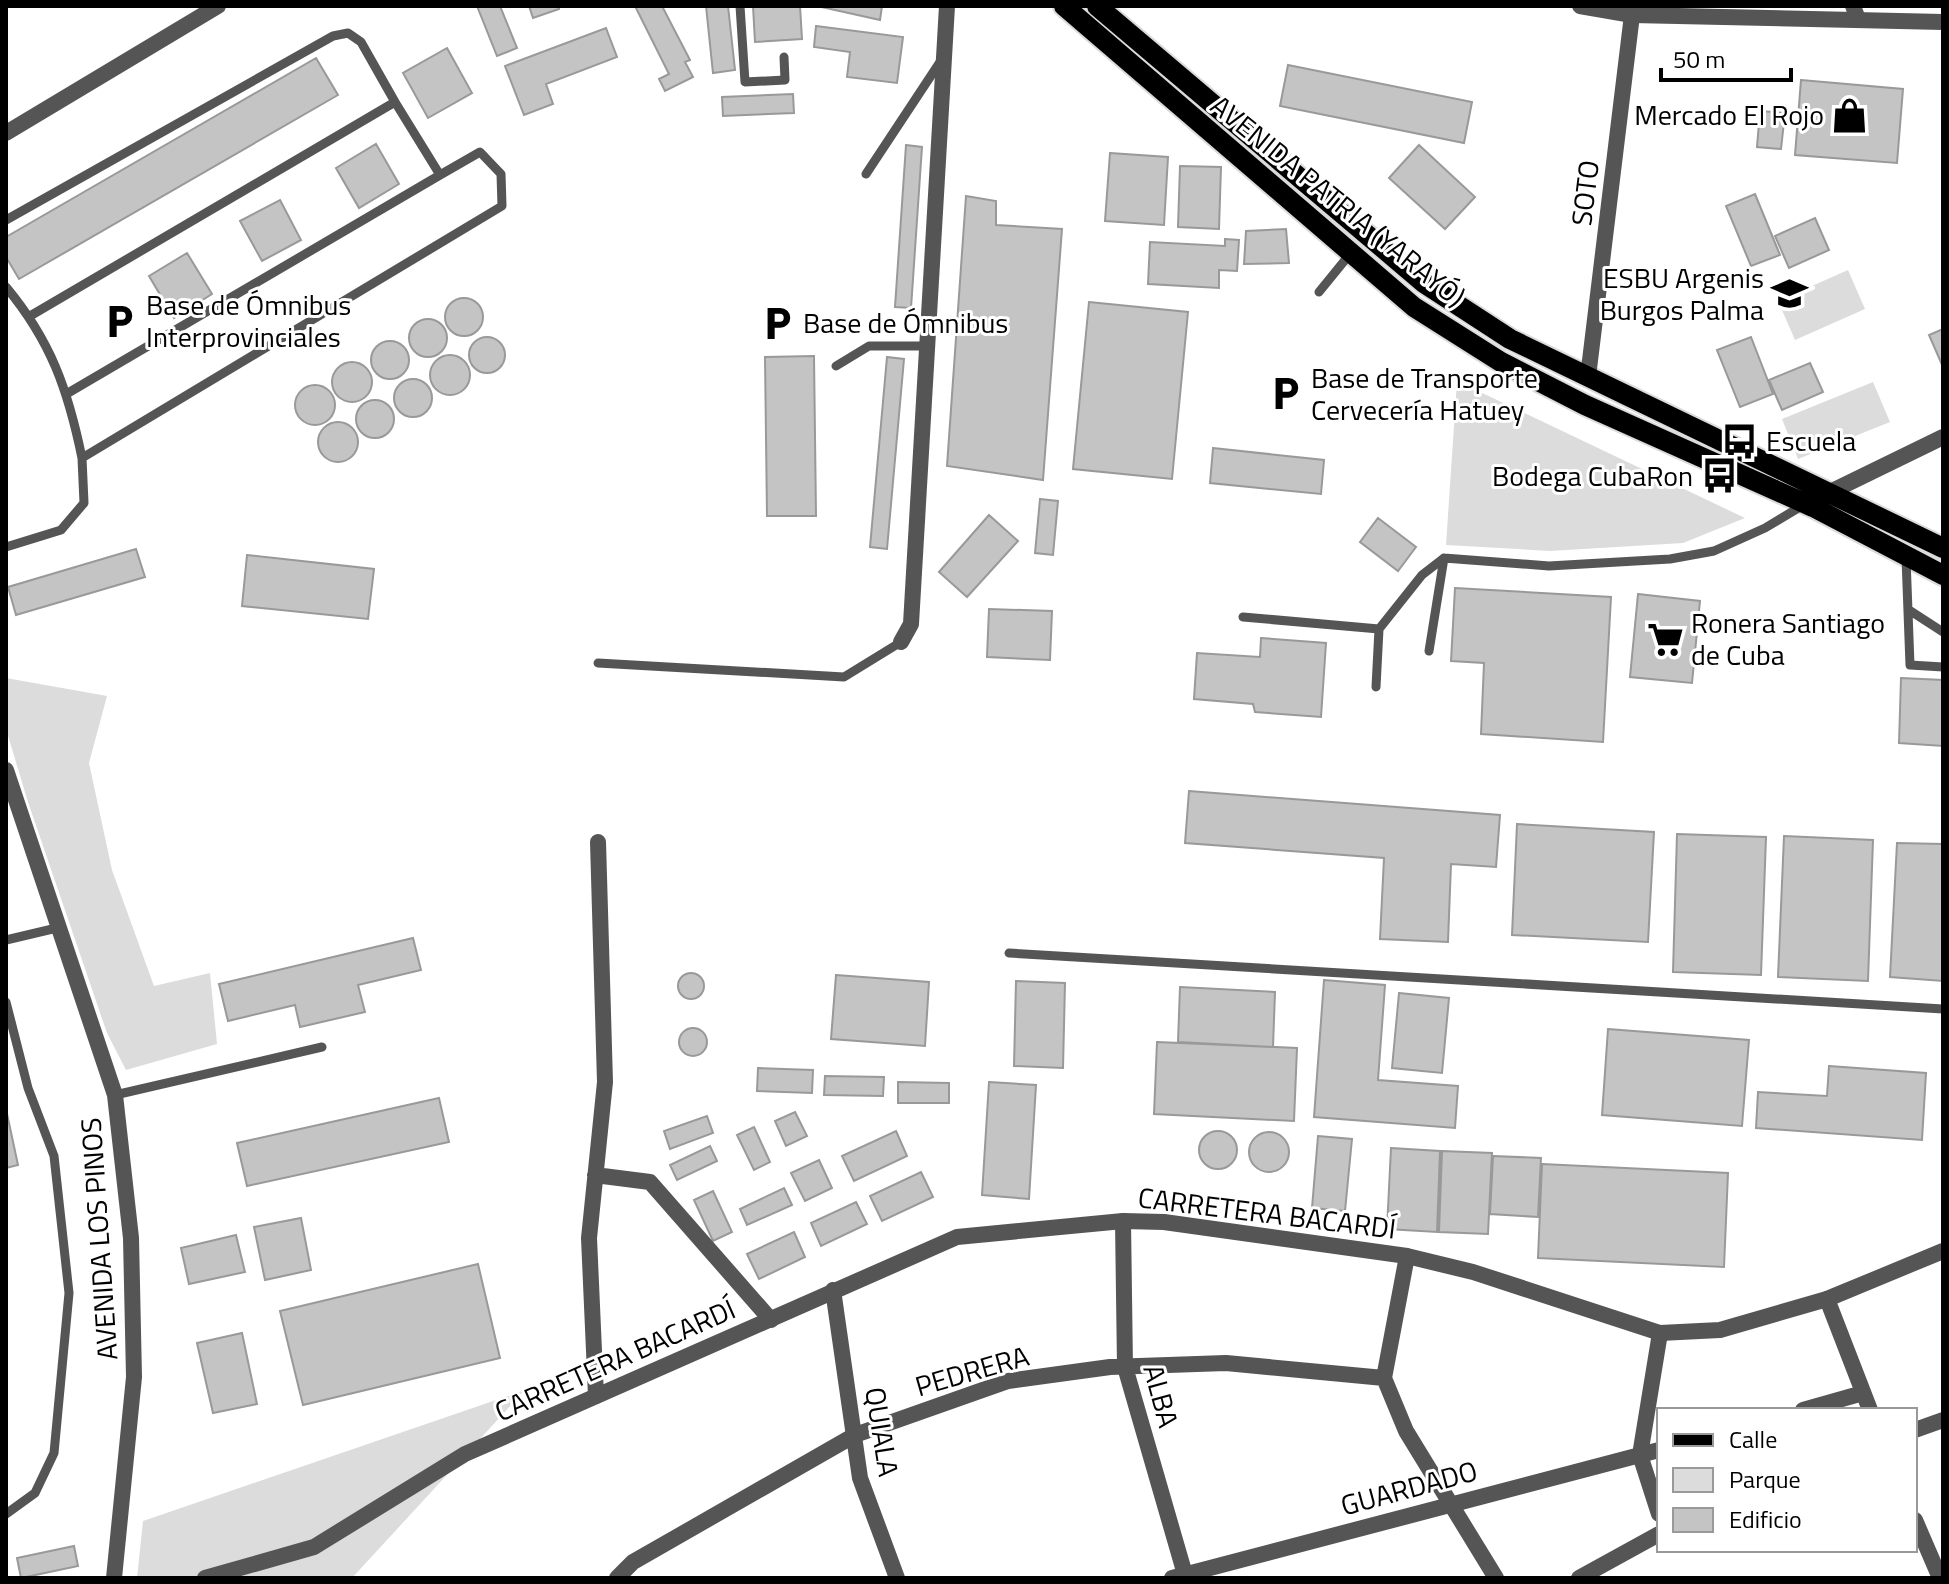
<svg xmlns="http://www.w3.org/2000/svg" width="1949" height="1584" viewBox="0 0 1949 1584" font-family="'Titillium Web',sans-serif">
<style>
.green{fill:#dcdcdc}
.building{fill:#c4c4c4;stroke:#999;stroke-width:2}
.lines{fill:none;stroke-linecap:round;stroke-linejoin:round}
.primary-casing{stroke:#dbdbdb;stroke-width:24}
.service{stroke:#555;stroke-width:9}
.minor{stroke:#555;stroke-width:16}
.tertiary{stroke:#555;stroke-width:16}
.primary{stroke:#000;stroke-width:20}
.labels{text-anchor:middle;stroke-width:6;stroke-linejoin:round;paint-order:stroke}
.poi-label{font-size:28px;fill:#000;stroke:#fff;text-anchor:start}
.street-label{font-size:28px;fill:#000;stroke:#fff}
</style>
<rect width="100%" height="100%" fill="#fff"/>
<!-- green -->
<path class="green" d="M1848,270L1865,309L1795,340L1778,301Z
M1457,381L1745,518L1683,543L1550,551L1446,545Z
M1873,382L1890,422L1798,459L1782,419Z
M6,678L107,696L89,763L112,870L154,986L210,973L217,1044L126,1070L107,1033L28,802L6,729Z
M525,1390L352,1578H137L143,1521Z"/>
<!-- building -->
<path class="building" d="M477,6H500L517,48L497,56Z
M529,6H559V9L533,18Z
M635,6H662L690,60L685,62L693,77L665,91L659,79L669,74Z
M706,6H728L735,70L713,73Z
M753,6H800L802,39L755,42Z
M817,6H882L880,20Z
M816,26L903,37L897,83L847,77L850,52L814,47Z
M606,28L617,57L546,84L553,104L524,115L505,66Z
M447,48L472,93L428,118L403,73Z
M316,58L338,95L19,279L6,257V237Z
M1288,65L1472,102L1464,143L1280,106Z
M1801,80L1903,89L1897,163L1795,155Z
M793,94L794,113L723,116L722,97Z
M1760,111L1785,113L1781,149L1757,147Z
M376,144L399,184L359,208L336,168Z
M906,145L922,147L911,308L895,307Z
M1419,145L1475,197L1445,229L1389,178Z
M1110,153L1168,157L1164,225L1105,221Z
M1180,166L1221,167L1219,229L1178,227Z
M1755,194L1780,255L1751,266L1726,206Z
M966,196L996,201V225L1062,229L1043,480L947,466Z
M280,200L301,240L262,261L240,221Z
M1815,218L1829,250L1789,268L1775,236Z
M1286,229L1289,263L1244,264L1246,231Z
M1225,239L1239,240L1237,271L1219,270V288L1148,284L1150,242L1225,246Z
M187,253L212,294L174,318L149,276Z
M445 317a19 19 0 1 1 38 0a19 19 0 1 1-38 0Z
M1089,302L1188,312L1172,479L1073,469Z
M409 338a19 19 0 1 1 38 0a19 19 0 1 1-38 0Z
M1943,329V367L1929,335Z
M469 355a18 18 0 1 1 36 0a18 18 0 1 1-36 0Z
M1751,337L1773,394L1740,407L1717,350Z
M371 360a19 19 0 1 1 38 0a19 19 0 1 1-38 0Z
M430 375a20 20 0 1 1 40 0a20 20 0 1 1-40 0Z
M814,356L816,516H767L765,357Z
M887,357L904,359L887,549L870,547Z
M332 382a20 20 0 1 1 40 0a20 20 0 1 1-40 0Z
M1810,363L1823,392L1782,410L1769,380Z
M394 398a19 19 0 1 1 38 0a19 19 0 1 1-38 0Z
M295 405a20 20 0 1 1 40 0a20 20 0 1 1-40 0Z
M356 419a19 19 0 1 1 38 0a19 19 0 1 1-38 0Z
M318 442a20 20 0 1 1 40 0a20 20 0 1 1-40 0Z
M1213,448L1324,460L1321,494L1210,483Z
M1040,499L1058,501L1053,555L1035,553Z
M989,515L1018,541L967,597L939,572Z
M1378,518L1416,547L1398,571L1360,542Z
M136,549L145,577L16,615L8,587Z
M247,555L374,569L368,619L242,606Z
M1455,588L1611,597L1603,742L1481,734L1484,663L1451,661Z
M1638,594L1700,601L1692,683L1630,677Z
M989,609L1052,611L1050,660L987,657Z
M1261,638L1326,643L1321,717L1255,712L1253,704L1194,699L1197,653L1260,657Z
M1901,678L1943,680V746L1899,743Z
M1189,791L1500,815L1496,867L1451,864L1448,942L1380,939L1384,858L1185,843Z
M1517,824L1654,832L1648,942L1512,935Z
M1677,834L1766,837L1761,975L1673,972Z
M1784,836L1873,840L1868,981L1778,977Z
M1897,843L1943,844V981L1890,977Z
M413,938L421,970L358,985L365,1012L300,1027L295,1005L228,1021L219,984Z
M678 986a13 13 0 1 1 26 0a13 13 0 1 1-26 0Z
M836,975L929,982L925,1046L831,1039Z
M1324,980L1385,985L1378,1080L1458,1086L1455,1128L1314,1117Z
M1016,981L1065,983L1063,1068L1014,1066Z
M1180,987L1275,992L1273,1047L1178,1042Z
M1399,993L1449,998L1442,1073L1392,1068Z
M679 1042a14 14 0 1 1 28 0a14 14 0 1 1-28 0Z
M1608,1029L1749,1040L1742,1126L1602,1115Z
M1157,1042L1297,1048L1294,1121L1154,1114Z
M1829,1066L1926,1073L1922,1140L1756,1128L1758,1092L1827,1096Z
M758,1068L813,1070L812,1093L757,1091Z
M825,1076L884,1077L883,1096L824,1095Z
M898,1082L949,1083V1103H898Z
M989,1082L1036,1085L1029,1199L982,1195Z
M439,1098L449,1142L247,1186L237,1143Z
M6,1109L18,1165L6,1168Z
M795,1112L807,1136L786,1146L775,1121Z
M707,1116L713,1133L670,1149L664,1131Z
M754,1127L770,1162L754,1170L737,1135Z
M1199 1150a19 19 0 1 1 38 0a19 19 0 1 1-38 0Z
M896,1131L907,1156L854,1181L842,1156Z
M1249 1152a20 20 0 1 1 40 0a20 20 0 1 1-40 0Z
M1318,1136L1352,1139L1345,1211L1312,1208Z
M710,1146L717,1161L677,1180L670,1165Z
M1391,1148L1440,1151L1437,1232L1387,1229Z
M1442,1151L1492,1153L1488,1234L1439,1232Z
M1493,1156L1541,1158L1538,1217L1490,1214Z
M819,1160L832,1188L805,1201L791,1173Z
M1542,1164L1728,1173L1724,1267L1538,1258Z
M921,1172L933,1197L882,1221L870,1196Z
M784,1188L792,1205L747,1225L740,1209Z
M713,1191L732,1232L713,1241L694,1200Z
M856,1202L867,1224L821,1246L811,1223Z
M301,1218L311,1270L265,1280L254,1227Z
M794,1232L805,1257L759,1279L747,1254Z
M236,1235L245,1272L189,1284L181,1248Z
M478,1264L500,1358L303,1405L280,1311Z
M242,1333L257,1404L213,1413L197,1343Z
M74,1546L78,1566L21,1578L17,1558Z"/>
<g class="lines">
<defs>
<path id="primary" d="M1064,6L1414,307L1501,362L1585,405L1813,507L1943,575
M1097,6L1424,283L1510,339L1943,548"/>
</defs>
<!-- primary casing -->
<use href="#primary" class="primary-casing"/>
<!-- service -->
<path class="service" d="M740,6L745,82L785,80L784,57
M866,174L942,59
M6,220L333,36L348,33L361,42L395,102L30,316
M6,287C51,341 68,390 82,458
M1319,292L1350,254
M836,366L869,346H927
M68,393L440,175L395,102
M6,547L61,530L84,503L82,458L502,206L501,174L480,152L440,175
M1906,558L1910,665L1943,667
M1909,610L1943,632
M1243,617L1379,629
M1429,651L1444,558L1549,566L1670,559L1714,551L1765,528L1805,504
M598,663L844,677L901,642
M1376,687L1379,629L1422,575L1444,558
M6,940L61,927
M1009,953L1943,1009
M6,1002L28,1088L54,1156L69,1293L54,1453L35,1493L6,1514
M115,1095L322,1047"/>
<!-- minor -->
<path class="minor" d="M1853,6L1858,19
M1588,377L1632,15
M1822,496L1943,437
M901,642L911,624L947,6
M595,1175L650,1182L771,1320
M1123,1221L1125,1367L1186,1578
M1407,1256L1384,1378L1406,1431L1496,1578
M833,1290L860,1478L897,1578
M1827,1299L1870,1410
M596,1396L589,1238L605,1082L598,842
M1803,1410L1863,1393
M1915,1430L1943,1420
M1659,1514L1640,1455L1660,1333
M1915,1520L1940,1578
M617,1578L633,1562L855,1435L1008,1381L1110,1367L1226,1363L1384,1378
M1172,1578L1659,1450
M1579,1578L1659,1534"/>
<!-- tertiary -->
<path class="tertiary" d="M1580,6L1632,15L1943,22
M6,133L218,6
M6,770L115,1095L131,1238L134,1377L114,1578
M205,1578L314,1547L465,1454L957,1237L1123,1221L1164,1222L1407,1256L1473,1272L1660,1333L1720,1330L1827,1299L1943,1251"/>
<!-- primary -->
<use href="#primary" class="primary"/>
</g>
<!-- icons -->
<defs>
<symbol id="shop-bare" viewBox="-9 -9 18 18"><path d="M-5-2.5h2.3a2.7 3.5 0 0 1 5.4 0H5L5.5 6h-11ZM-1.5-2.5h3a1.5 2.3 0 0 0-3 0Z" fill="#000" stroke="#fff" stroke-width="2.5" paint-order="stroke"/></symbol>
<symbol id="school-bare" viewBox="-9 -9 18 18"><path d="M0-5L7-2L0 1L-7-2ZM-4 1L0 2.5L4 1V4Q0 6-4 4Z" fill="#000" stroke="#fff" stroke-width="2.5" paint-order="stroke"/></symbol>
<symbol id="parking-bare" viewBox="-9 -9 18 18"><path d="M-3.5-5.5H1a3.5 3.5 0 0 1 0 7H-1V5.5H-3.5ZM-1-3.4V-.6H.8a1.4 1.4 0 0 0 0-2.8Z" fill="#000" stroke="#fff" stroke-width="2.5" paint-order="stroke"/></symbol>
<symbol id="bus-bare" viewBox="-9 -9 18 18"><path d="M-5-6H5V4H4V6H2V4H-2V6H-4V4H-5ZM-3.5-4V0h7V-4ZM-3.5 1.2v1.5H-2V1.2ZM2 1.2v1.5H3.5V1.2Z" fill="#000" stroke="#fff" stroke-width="2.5" paint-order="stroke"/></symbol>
<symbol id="supermarket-bare" viewBox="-9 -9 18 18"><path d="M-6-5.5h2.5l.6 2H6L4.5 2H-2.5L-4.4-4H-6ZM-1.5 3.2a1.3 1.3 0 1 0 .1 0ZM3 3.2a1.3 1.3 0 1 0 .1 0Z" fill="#000" stroke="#fff" stroke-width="2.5" paint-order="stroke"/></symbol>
</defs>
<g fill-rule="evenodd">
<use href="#shop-bare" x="1824" y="90" width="51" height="51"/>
<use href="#school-bare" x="1764" y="268" width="51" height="51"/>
<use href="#parking-bare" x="94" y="296" width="51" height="51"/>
<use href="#parking-bare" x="752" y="298" width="51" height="51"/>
<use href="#parking-bare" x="1260" y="368" width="51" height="51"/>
<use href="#bus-bare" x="1714" y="416" width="51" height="51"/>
<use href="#bus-bare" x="1694" y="450" width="51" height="51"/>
<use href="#supermarket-bare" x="1640" y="614" width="51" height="51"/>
</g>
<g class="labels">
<!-- poi labels -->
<g class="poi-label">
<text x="1824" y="125" text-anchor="end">Mercado El Rojo</text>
<text x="1764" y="288" text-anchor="end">ESBU Argenis<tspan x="1764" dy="32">Burgos Palma</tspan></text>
<text x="146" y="315">Base de Ómnibus<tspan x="146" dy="32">Interprovinciales</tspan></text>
<text x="803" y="333">Base de Ómnibus</text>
<text x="1311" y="388">Base de Transporte<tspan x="1311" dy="32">Cervecería Hatuey</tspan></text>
<text x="1766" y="451">Escuela</text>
<text x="1693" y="486" text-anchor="end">Bodega CubaRon</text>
<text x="1691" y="633">Ronera Santiago<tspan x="1691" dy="32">de Cuba</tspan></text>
</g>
<!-- street labels -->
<g class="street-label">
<text transform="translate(1585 193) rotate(-83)" y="10">SOTO</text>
<text transform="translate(1338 201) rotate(39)" y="10">AVENIDA PATRIA (YARAYÓ)</text>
<text transform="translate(1267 1213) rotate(7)" y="10">CARRETERA BACARDÍ</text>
<text transform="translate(99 1239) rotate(-94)" y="10">AVENIDA LOS PINOS</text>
<text transform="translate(615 1360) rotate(-24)" y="10">CARRETERA BACARDÍ</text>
<text transform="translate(972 1371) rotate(-16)" y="10">PEDRERA</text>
<text transform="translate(1161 1396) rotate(75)" y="10">ALBA</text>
<text transform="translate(882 1432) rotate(81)" y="10">QUIALA</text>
<text transform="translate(1409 1488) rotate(-15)" y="10">GUARDADO</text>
</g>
</g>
<!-- border -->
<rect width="1949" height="1584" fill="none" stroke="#000000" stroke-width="16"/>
<!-- legend -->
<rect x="1657" y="1408" width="260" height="144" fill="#ffffff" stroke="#999999" stroke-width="2"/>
<rect x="1673" y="1434" width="40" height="12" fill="#000000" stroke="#999999" stroke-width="2"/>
<text x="1729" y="1448" font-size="24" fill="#000000">Calle</text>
<rect x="1673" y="1468" width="40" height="24" fill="#dcdcdc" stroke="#999999" stroke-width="2"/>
<text x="1729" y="1488" font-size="24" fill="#000000">Parque</text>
<rect x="1673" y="1508" width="40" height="24" fill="#c4c4c4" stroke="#999999" stroke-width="2"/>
<text x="1729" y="1528" font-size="24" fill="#000000">Edificio</text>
<!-- scale -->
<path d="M1661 68v12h130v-12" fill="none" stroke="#000000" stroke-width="4"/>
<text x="1673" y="68" font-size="24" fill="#000000" stroke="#ffffff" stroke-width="6" paint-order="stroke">50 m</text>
</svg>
